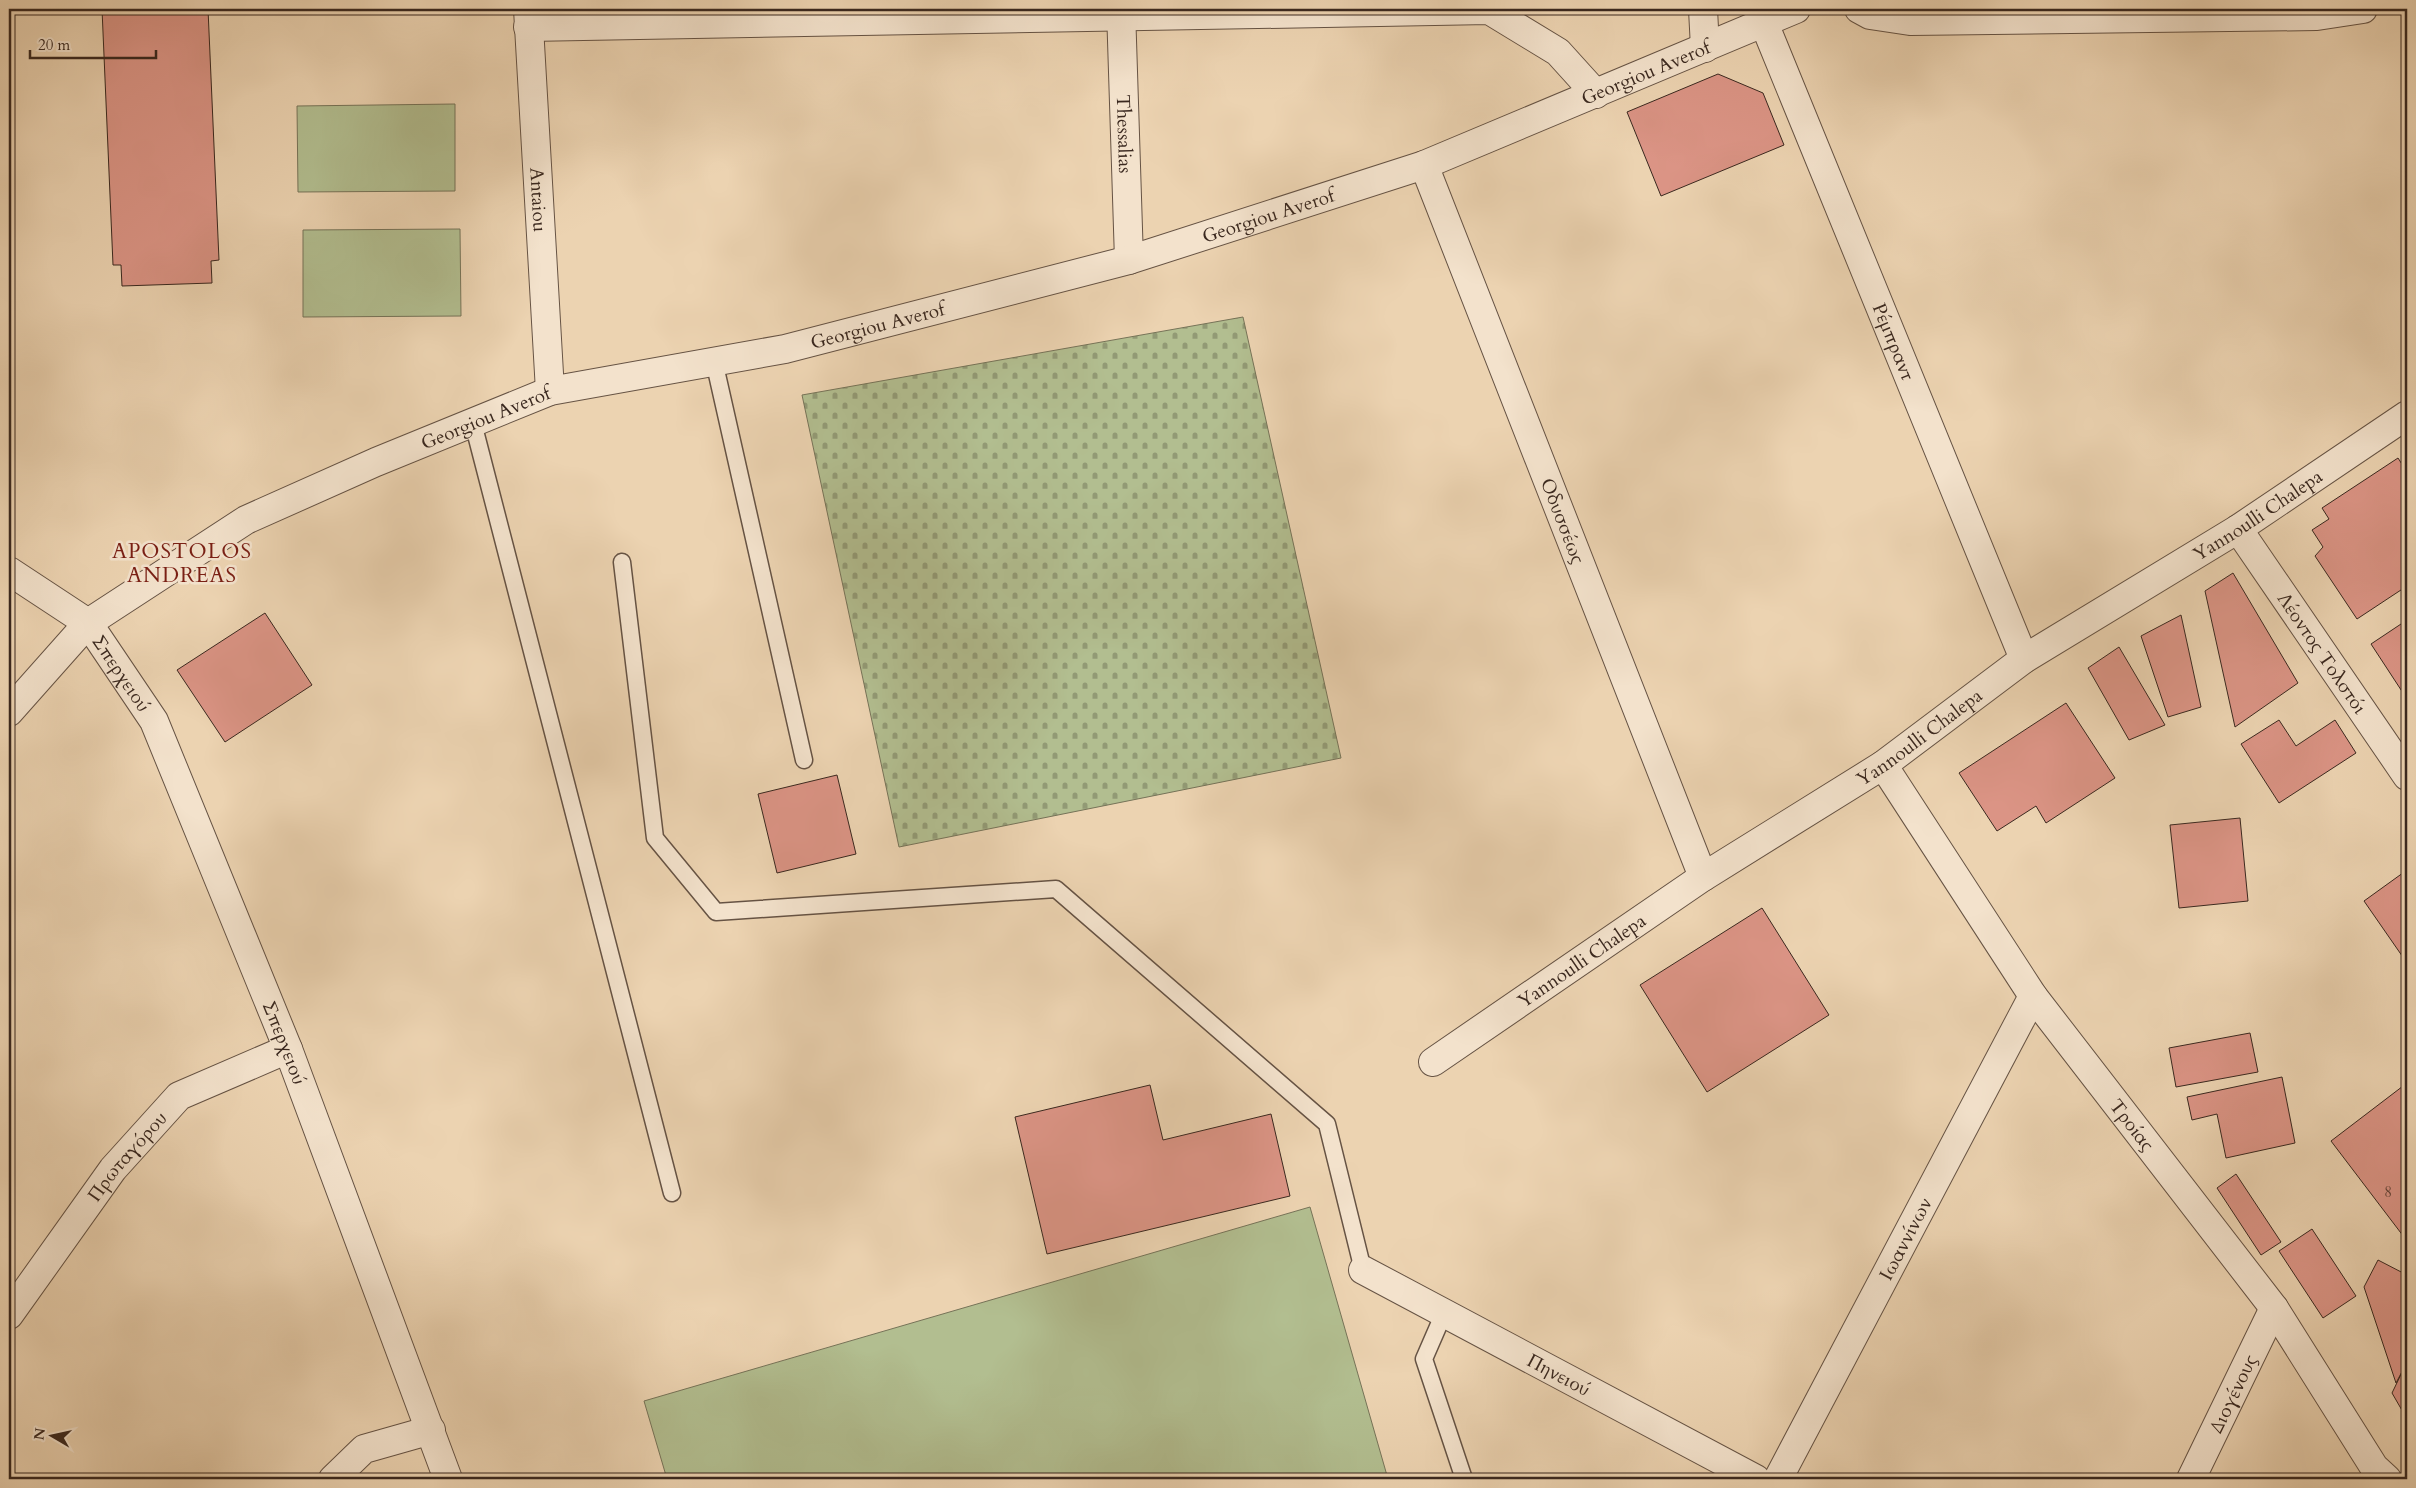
<svg xmlns="http://www.w3.org/2000/svg" width="2416" height="1488" viewBox="0 0 2416 1488" font-family="Cardo,serif">
<style>
.cemetery{fill:url(#cemetery-stones);stroke:#767358}
.garden{fill:#b2be90;stroke:#767358}
.building{fill:#db9485;stroke:#3a281f}
.lines{fill:none;stroke-linecap:round;stroke-linejoin:round}
.service-casing{stroke:#665344;stroke-width:19}
.minor-casing{stroke:#665344;stroke-width:30}
.tertiary-casing{stroke:#665344;stroke-width:30}
.service{stroke:#f3e2cc;stroke-width:16}
.minor{stroke:#f3e2cc;stroke-width:28}
.tertiary{stroke:#f3e2cc;stroke-width:28}
.labels{text-anchor:middle;stroke-width:5;stroke-linejoin:round;paint-order:stroke}
.number-label{font-size:16px;fill:#624338}
.street-label{font-size:19px;fill:#3a281f;stroke:#f3e2cc}
.quarter-label{font-size:21px;letter-spacing:1px;fill:#7a1f14;stroke:#f3e2cc}
</style>
<defs>
<pattern id="cemetery-stones" width="16" height="16" patternUnits="userSpaceOnUse" patternTransform="scale(1.25)"><rect width="16" height="16" fill="#b2be90"/><path d="M2 7V4a2 2 0 0 1 4 0v3zM10 15v-3a2 2 0 0 1 4 0v3z" fill="#929a75"/></pattern>
</defs>
<rect width="100%" height="100%" fill="#ecd3b1"/>
<filter id="stains"><feTurbulence type="fractalNoise" baseFrequency=".004" numOctaves="4"/><feColorMatrix values="0 0 0 0 .2 0 0 0 0 .09 0 0 0 0 .02 0 0 0 .5 -.17"/></filter>
<radialGradient id="worn" r=".72"><stop offset=".6" stop-color="#630" stop-opacity="0"/><stop offset="1" stop-color="#630" stop-opacity=".3"/></radialGradient>
<!-- cemetery -->
<path class="cemetery" d="M1243,317L1341,758L899,847L802,395Z"/>
<!-- garden -->
<path class="garden" d="M455,104V191L298,192L297,106Z
M460,229L461,316L303,317V230Z
M1310,1207L1388,1479H667L644,1401Z"/>
<!-- building -->
<path class="building" d="M102,9H208L219,260L211,261L212,283L122,286L121,265H113Z
M1718,74L1763,93L1784,145L1661,196L1627,112Z
M2398,458L2407,472V586L2357,619L2315,556L2323,547L2312,530L2329,519L2322,508Z
M2233,573L2298,683L2235,727L2205,591Z
M265,613L312,685L225,742L177,670Z
M2181,615L2201,707L2168,717L2141,636Z
M2407,620V699L2371,644Z
M2119,647L2165,725L2129,740L2088,668Z
M2066,703L2115,778L2046,823L2036,806L1997,831L1959,773Z
M2279,720L2296,746L2335,720L2356,753L2279,803L2241,744Z
M837,775L856,854L777,873L758,794Z
M2240,818L2248,901L2179,908L2170,825Z
M2407,870V963L2364,901Z
M1762,908L1829,1015L1707,1092L1640,985Z
M9,964L15,970L9,976Z
M2250,1033L2258,1072L2176,1087L2169,1048Z
M2282,1077L2295,1143L2226,1158L2217,1114L2192,1120L2187,1097Z
M2407,1083V1241L2331,1141Z
M1150,1085L1163,1140L1271,1114L1290,1196L1047,1254L1015,1117Z
M2236,1174L2281,1242L2261,1255L2217,1188Z
M2312,1229L2356,1296L2323,1318L2279,1251Z
M2378,1260L2407,1275V1362L2396,1383L2364,1287Z
M2407,1362V1419L2392,1393Z"/>
<g class="lines">
<defs>
<path id="service" d="M714,361L804,760
M473,423L672,1193
M622,562L655,838L716,912L1056,889L1327,1124L1363,1270
M1444,1313L1424,1359L1464,1479"/>
<g id="minor">
<path id="s1" d="M528,9L550,391"/>
<path id="s2" d="M1121,9L1129,260"/>
<path d="M1703,9L1705,48"/>
<path d="M1859,9L1870,15L1910,21L2317,16L2363,9"/>
<path id="s3" d="M1764,23L2024,659"/>
<path d="M528,27L1489,10L1558,52L1596,94"/>
<path id="s4" d="M1424,165L1703,877"/>
<path id="s5" d="M2238,529L2407,776"/>
<path id="s6" d="M9,571L88,623L154,721L288,1049L448,1479"/>
<path id="s7" d="M1883,765L2033,996L2274,1308L2374,1467L2387,1479"/>
<path id="s8" d="M1433,1062L1703,877L1883,765L2024,659L2238,529L2407,415"/>
<path id="s9" d="M1363,1270L1756,1479"/>
<path id="s10" d="M9,1315L113,1169L179,1096L288,1049"/>
<path d="M333,1479L364,1449L431,1430"/>
<path id="s11" d="M1778,1479L2033,996"/>
<path id="s12" d="M2191,1479L2274,1308"/>
</g>
<g id="tertiary">
<path id="s13" d="M9,712L88,623L246,520L376,462L550,391L785,349L1129,260L1424,165L1796,9"/>
</g>
</defs>
<!-- service casing -->
<use href="#service" class="service-casing"/>
<!-- minor casing -->
<use href="#minor" class="minor-casing"/>
<!-- tertiary casing -->
<use href="#tertiary" class="tertiary-casing"/>
<!-- service -->
<use href="#service" class="service"/>
<!-- minor -->
<use href="#minor" class="minor"/>
<!-- tertiary -->
<use href="#tertiary" class="tertiary"/>
</g>
<g class="labels">
<!-- number labels -->
<g class="number-label">
<text x="2388" y="1197">8</text>
</g>
<!-- street labels -->
<g class="street-label">
<text dy="7" stroke="none"><textPath href="#s13" startOffset="1782">Georgiou Averof</textPath></text>
<text dy="7" stroke="none"><textPath href="#s2" startOffset="125">Thessalias</textPath></text>
<text dy="7" stroke="none"><textPath href="#s1" startOffset="191">Antaiou</textPath></text>
<text dy="7" stroke="none"><textPath href="#s13" startOffset="1378">Georgiou Averof</textPath></text>
<text dy="7" stroke="none"><textPath href="#s13" startOffset="972">Georgiou Averof</textPath></text>
<text dy="7" stroke="none"><textPath href="#s3" startOffset="344">Ρέμπραντ</textPath></text>
<text dy="7" stroke="none"><textPath href="#s13" startOffset="568">Georgiou Averof</textPath></text>
<text dy="7" stroke="none"><textPath href="#s8" startOffset="990">Yannoulli Chalepa</textPath></text>
<text dy="7" stroke="none"><textPath href="#s4" startOffset="382">Οδυσσέως</textPath></text>
<text dy="7" stroke="none"><textPath href="#s5" startOffset="150">Λέοντος Τολστόι</textPath></text>
<text dy="7" stroke="none"><textPath href="#s6" startOffset="155">Σπερχειού</textPath></text>
<text dy="7" stroke="none"><textPath href="#s8" startOffset="585">Yannoulli Chalepa</textPath></text>
<text dy="7" stroke="none"><textPath href="#s8" startOffset="180">Yannoulli Chalepa</textPath></text>
<text dy="7" stroke="none"><textPath href="#s6" startOffset="560">Σπερχειού</textPath></text>
<text dy="7" stroke="none"><textPath href="#s7" startOffset="438">Τροίας</textPath></text>
<text dy="7" stroke="none"><textPath href="#s10" startOffset="198">Πρωταγόρου</textPath></text>
<text dy="7" stroke="none"><textPath href="#s11" startOffset="272">Ιωαννίνων</textPath></text>
<text dy="7" stroke="none"><textPath href="#s9" startOffset="222">Πηνειού</textPath></text>
<text dy="7" stroke="none"><textPath href="#s12" startOffset="95">Διογένους</textPath></text>
</g>
<!-- quarter labels -->
<g class="quarter-label">
<text x="182" y="558">APOSTOLOS<tspan x="182" dy="24">ANDREAS</tspan></text>
</g>
</g>
<!-- margin -->
<rect width="2416" height="1488" fill="none" stroke="#ecd3b1" stroke-width="30"/>
<rect x="10" y="10" width="2396" height="1468" fill="none" stroke="#3a281f" stroke-width="2.5"/>
<rect x="15" y="15" width="2386" height="1458" fill="none" stroke="#3a281f"/>
<!-- north arrow -->
<g transform="translate(52 1436) rotate(279)" stroke="#f3e2cc" stroke-width="4" paint-order="stroke">
<path d="M0-4L9 19L0 12L-9 19Z" fill="#3a281f"/>
<text y="-8" font-size="14" font-weight="bold" text-anchor="middle" fill="#3a281f">N</text>
</g>
<!-- scale -->
<path d="M30 50v8h126v-8" fill="none" stroke="#3a281f" stroke-width="2.5"/>
<text x="38" y="50" font-size="15" fill="#3a281f" stroke="#f3e2cc" stroke-width="4" paint-order="stroke">20 m</text>
<rect width="100%" height="100%" filter="url(#stains)"/>
<rect width="100%" height="100%" fill="url(#worn)"/>
</svg>
